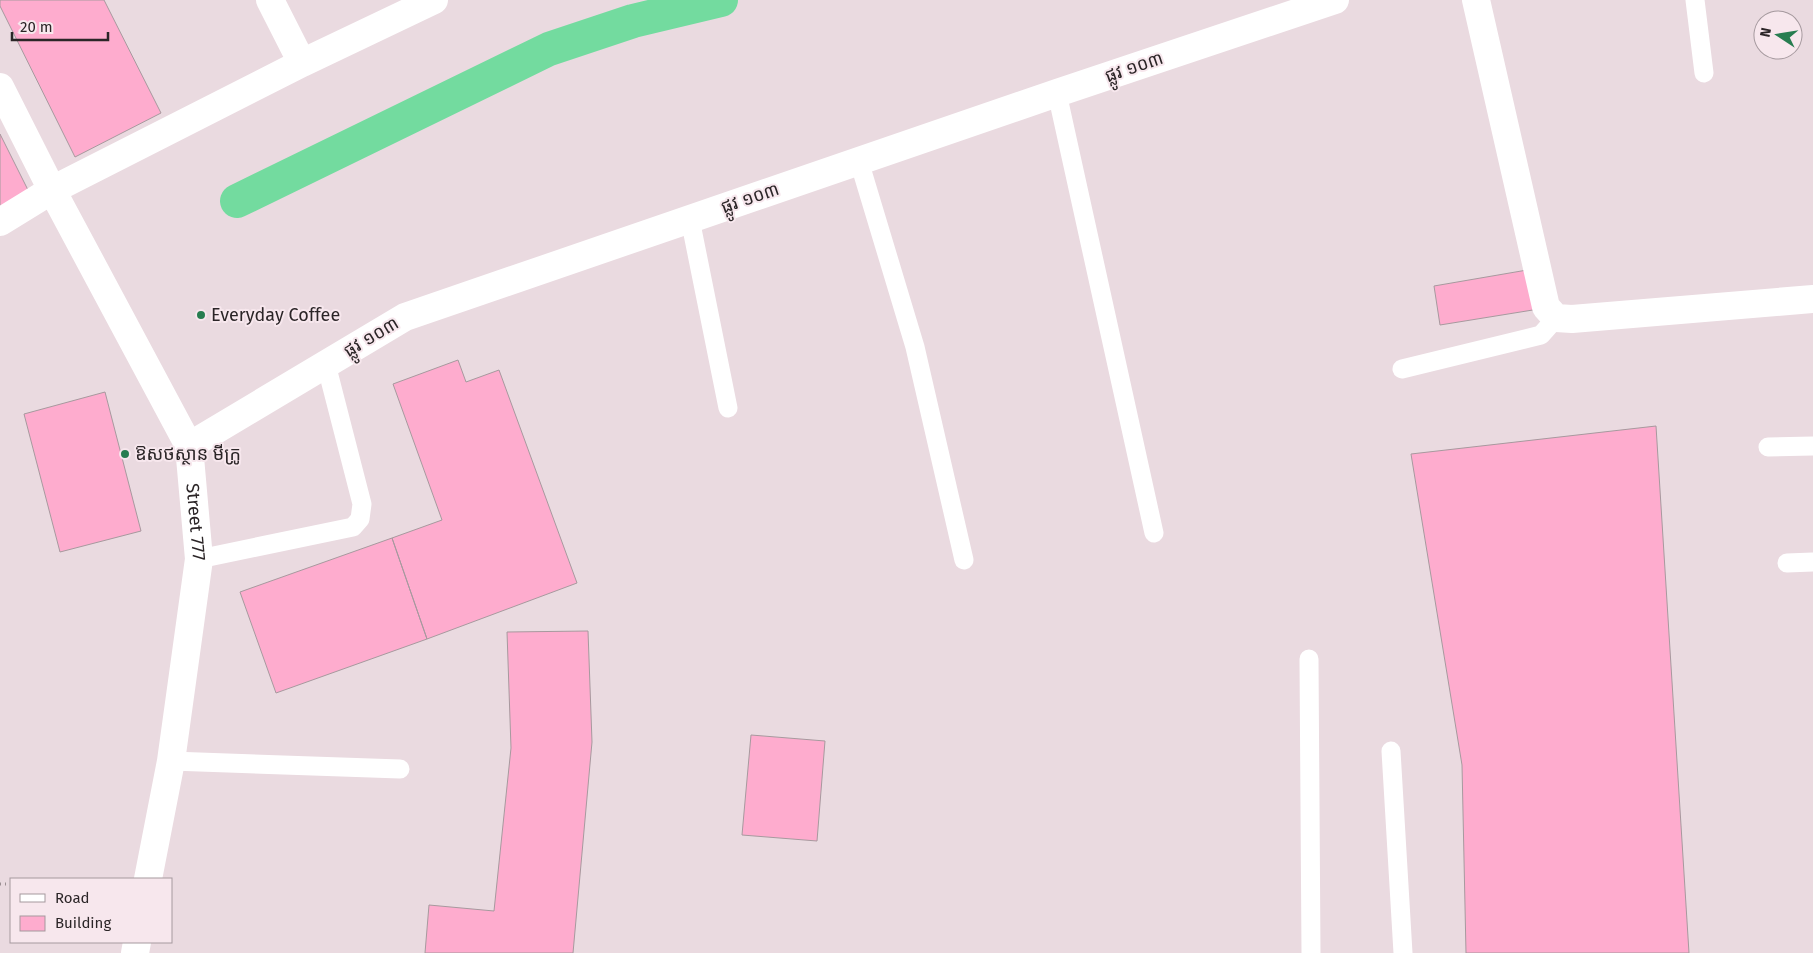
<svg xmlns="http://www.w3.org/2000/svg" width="1813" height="953" viewBox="0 0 1813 953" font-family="'Fira Sans','Noto Sans Khmer',sans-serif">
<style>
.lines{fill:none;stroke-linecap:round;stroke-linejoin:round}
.canal{stroke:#73db9f;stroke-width:34}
.building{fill:#feacce;stroke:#a7999e}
.path{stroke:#9a8e92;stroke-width:3;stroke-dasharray:1 4;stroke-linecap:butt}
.service{stroke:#fff;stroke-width:19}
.minor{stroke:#fff;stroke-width:28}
.tertiary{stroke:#fff;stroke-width:28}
.poi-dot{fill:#277d50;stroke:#f7e7ed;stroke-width:2}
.labels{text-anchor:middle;stroke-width:4;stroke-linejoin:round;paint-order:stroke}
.street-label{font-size:18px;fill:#2b2527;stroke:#f7e7ed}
.poi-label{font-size:18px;fill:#2b2527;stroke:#f7e7ed;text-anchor:start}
</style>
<rect width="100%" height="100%" fill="#eadae0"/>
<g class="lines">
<!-- canal -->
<path class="canal" d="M237,201L549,49L633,21L721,0"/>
</g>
<!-- building -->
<path class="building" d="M0,0H104L161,113L75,157L0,6Z
M0,134L33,200L0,217Z
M1533,269L1539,309L1440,325L1434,286Z
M458,360L466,382L499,370L577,583L427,639L392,538L442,520L393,384Z
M105,392L141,531L60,552L24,414Z
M1656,426L1689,953H1466L1462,765L1411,454Z
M392,538L427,639L276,693L240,592Z
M588,631L592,742L573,953H425L429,905L494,911L511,748L507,632Z
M751,735L825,741L817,841L742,835Z"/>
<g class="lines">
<!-- path -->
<path class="path" d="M0,884H11"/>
<!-- service -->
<path class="service" d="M1695,0L1704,73
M1057,93L1154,533
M859,161L915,347L964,560
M690,219L728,408
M1402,369L1541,335L1556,318
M1768,447L1813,446
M199,559L353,527L360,519L362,504L326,364
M1787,563L1813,562
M1309,659L1311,953
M1391,751L1403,953
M171,761L400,769"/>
<!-- minor -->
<path class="minor" d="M270,0L302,63
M1476,0L1546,307L1556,318L1572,319L1813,299
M52,190L302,63L434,0"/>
<!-- tertiary -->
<g class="tertiary">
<path id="s1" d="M0,87L52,190L189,446L199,559L171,761L148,879"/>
<path d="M0,222L52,190"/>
<path d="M189,446L405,317L1057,93L1335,0"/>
<path d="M135,953L137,942"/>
</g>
</g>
<!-- markers -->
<g class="poi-dot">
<circle cx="201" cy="315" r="5"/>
<circle cx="125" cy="454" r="5"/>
</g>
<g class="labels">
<!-- street labels -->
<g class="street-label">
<text transform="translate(1134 67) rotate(-19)" y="6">ផ្លូវ ១០៣</text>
<text transform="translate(750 198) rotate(-19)" y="6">ផ្លូវ ១០៣</text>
<text transform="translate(371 337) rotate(-31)" y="6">ផ្លូវ ១០៣</text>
<text dy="6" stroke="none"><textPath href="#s1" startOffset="482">Street 777</textPath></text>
</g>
<!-- poi labels -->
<g class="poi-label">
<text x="211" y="321">Everyday Coffee</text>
<text x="135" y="460">ឱសថស្ថាន មីក្រូ</text>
</g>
</g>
<!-- legend -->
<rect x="10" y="878" width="162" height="65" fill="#f7e7ed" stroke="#a5999e"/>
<rect x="20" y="894" width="25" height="8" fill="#ffffff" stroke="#a5999e"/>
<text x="55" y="903" font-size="15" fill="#2b2527">Road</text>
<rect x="20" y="916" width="25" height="15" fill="#feacce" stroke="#a5999e"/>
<text x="55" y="928" font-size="15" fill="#2b2527">Building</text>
<!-- north arrow -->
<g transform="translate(1778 35) rotate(282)"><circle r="24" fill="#f7e7ed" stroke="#a5999e"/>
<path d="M0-4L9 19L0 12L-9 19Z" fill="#277d50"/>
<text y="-8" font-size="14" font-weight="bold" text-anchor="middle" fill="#2b2527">N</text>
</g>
<!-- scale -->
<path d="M12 32v8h96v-8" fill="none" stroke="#2b2527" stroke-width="2.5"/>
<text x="20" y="32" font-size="15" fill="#2b2527" stroke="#f7e7ed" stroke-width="4" paint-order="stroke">20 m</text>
</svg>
